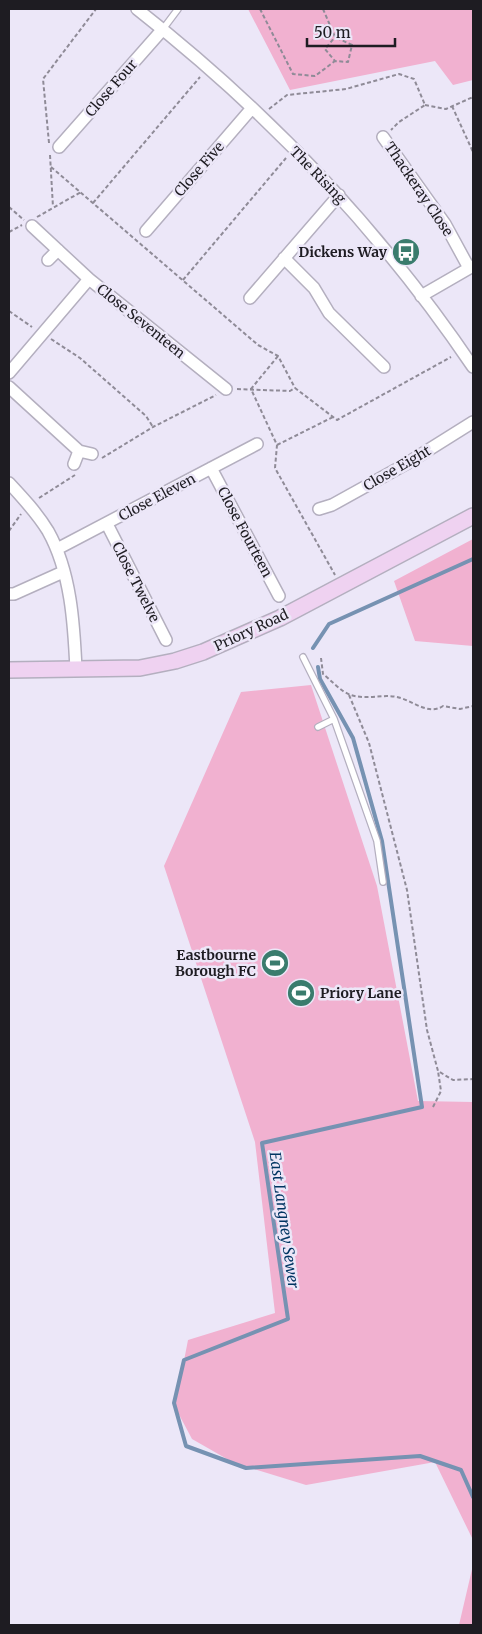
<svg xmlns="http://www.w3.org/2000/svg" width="482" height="1634" viewBox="0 0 482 1634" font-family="Merriweather,serif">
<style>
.green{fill:#f1b1d0}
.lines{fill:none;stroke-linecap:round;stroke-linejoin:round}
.stream{stroke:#7692b2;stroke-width:4}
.lane-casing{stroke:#b4afbf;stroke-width:8}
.street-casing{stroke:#b4afbf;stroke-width:14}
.secondary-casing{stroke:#b4afbf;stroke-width:18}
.path{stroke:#8f8b97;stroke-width:2;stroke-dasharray:4 2.5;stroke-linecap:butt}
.lane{stroke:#fff;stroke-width:5.5}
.street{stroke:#fff;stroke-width:11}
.secondary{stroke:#efd2f1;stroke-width:15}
.labels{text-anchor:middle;stroke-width:5;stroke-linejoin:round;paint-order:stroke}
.street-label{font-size:14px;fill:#1e1c22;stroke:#ece7f8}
.poi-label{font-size:14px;font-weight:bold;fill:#1e1c22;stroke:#ece7f8;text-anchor:end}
.water-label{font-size:15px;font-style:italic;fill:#003562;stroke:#ece7f8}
</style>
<rect width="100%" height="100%" fill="#ece7f8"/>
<!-- green -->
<path class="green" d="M248,9H473V80L453,85L435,61L290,90Z
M473,539V646L415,641L394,581Z
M311,685L377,886L418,1101L473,1102V1540L435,1462L306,1485L234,1463L192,1439L175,1407L188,1340L275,1313L255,1142L164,866L241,692Z
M473,1565V1625H459Z"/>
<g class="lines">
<!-- stream -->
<path class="stream" d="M313,648L329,624L473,559
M318,667L320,679L353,738L382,841L422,1107L262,1143L288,1319L184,1360L174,1403L186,1446L246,1468L420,1456L461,1470L473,1497"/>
<defs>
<path id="lane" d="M163,29L178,9
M303,657L334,719L318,727
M334,719L377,841L383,882"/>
<path id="street" d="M137,9C266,110 381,231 473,367
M383,137L445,224L469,268
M59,147L163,29
M32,226L89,279L226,389
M146,231L252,108
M284,258L314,288L329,313L384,367
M48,260L58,250
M421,296L473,266
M250,298L339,195
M9,373L89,279
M9,387L79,451L92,454
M74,464L79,451
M211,468L279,596
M9,483C23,498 37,513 48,531C71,572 74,624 76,670
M319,509L332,505L406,464L473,422
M107,524L166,640
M57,549L257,444
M9,594H14L63,572"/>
<path id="secondary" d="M9,670L140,668L175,661L203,652L280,618L473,516"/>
</defs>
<!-- lane casing -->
<use href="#lane" class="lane-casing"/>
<!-- street casing -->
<use href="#street" class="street-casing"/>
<!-- secondary casing -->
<use href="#secondary" class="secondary-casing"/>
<!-- path -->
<path class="path" d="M260,9L293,74L315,76L335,61
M323,9L335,37L352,45L348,62L335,61L325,49L335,37
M425,105L446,109L473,97
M452,106L473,152
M269,109L287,95L346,89L399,74L414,79L425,105L399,122L391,130
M49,143L43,79L96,9
M50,155L53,207
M51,167L258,345L278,356L295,388
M93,203L200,77
M9,207L24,220
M37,217L81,192
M9,232L22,225
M183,280L286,158
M9,311L32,327
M51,339L80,358L146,416L153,427
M278,356L251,389L277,445L275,468L335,575
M237,389L290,391L295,388L337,420L451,357
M277,445L333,417
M102,458L153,427L216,395
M39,498L75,475
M9,531L21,514
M321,658L323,674C331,680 341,692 351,695C366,700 382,694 397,697C412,700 428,716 443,706L460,709L473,706
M349,695L369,743L407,890L427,1030L438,1071L453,1080L473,1079
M433,1107L441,1091L438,1071"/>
<!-- lane -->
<use href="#lane" class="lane"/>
<!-- street -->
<use href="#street" class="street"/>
<!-- secondary -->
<use href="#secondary" class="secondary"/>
</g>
<!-- icons -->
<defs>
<symbol id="bus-disc" viewBox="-11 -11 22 22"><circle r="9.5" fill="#3a7c6d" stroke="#ece7f8"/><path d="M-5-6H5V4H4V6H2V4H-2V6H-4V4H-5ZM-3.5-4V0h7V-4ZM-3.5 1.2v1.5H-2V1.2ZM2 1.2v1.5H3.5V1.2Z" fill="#fff"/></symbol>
<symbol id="stadium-disc" viewBox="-11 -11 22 22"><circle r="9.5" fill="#3a7c6d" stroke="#ece7f8"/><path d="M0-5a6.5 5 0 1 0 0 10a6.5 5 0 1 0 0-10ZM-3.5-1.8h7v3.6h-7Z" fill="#fff"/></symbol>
</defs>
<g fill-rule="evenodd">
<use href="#bus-disc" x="390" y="236" width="32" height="32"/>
<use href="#stadium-disc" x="259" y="947" width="32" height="32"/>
<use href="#stadium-disc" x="285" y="977" width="32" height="32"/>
</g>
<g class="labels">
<!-- street labels -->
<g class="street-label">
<text transform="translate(111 88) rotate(-49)" y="5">Close Four</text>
<text transform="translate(199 169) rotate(-49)" y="5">Close Five</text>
<text transform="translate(318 175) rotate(46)" y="5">The Rising</text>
<text transform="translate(419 189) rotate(56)" y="5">Thackeray Close</text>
<text transform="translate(141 321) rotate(39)" y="5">Close Seventeen</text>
<text transform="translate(397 468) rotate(-30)" y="5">Close Eight</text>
<text transform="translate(157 497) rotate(-28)" y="5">Close Eleven</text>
<text transform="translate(245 532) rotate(62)" y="5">Close Fourteen</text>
<text transform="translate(136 582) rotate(63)" y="5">Close Twelve</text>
<text transform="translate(251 630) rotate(-25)" y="5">Priory Road</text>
</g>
<!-- poi labels -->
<g class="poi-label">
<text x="387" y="257">Dickens Way</text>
<text x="256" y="960">Eastbourne<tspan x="256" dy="16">Borough FC</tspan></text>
<text x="320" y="998" text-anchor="start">Priory Lane</text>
</g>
<!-- water labels -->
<g class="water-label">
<text transform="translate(284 1220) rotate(82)" y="5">East Langney Sewer</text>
</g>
</g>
<!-- border -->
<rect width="482" height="1634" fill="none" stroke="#1e1c22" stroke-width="20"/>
<!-- scale -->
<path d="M307 38v8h88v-8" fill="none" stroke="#1e1c22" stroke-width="2.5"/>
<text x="314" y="38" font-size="15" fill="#1e1c22" stroke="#ece7f8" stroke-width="4" paint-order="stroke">50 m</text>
</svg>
